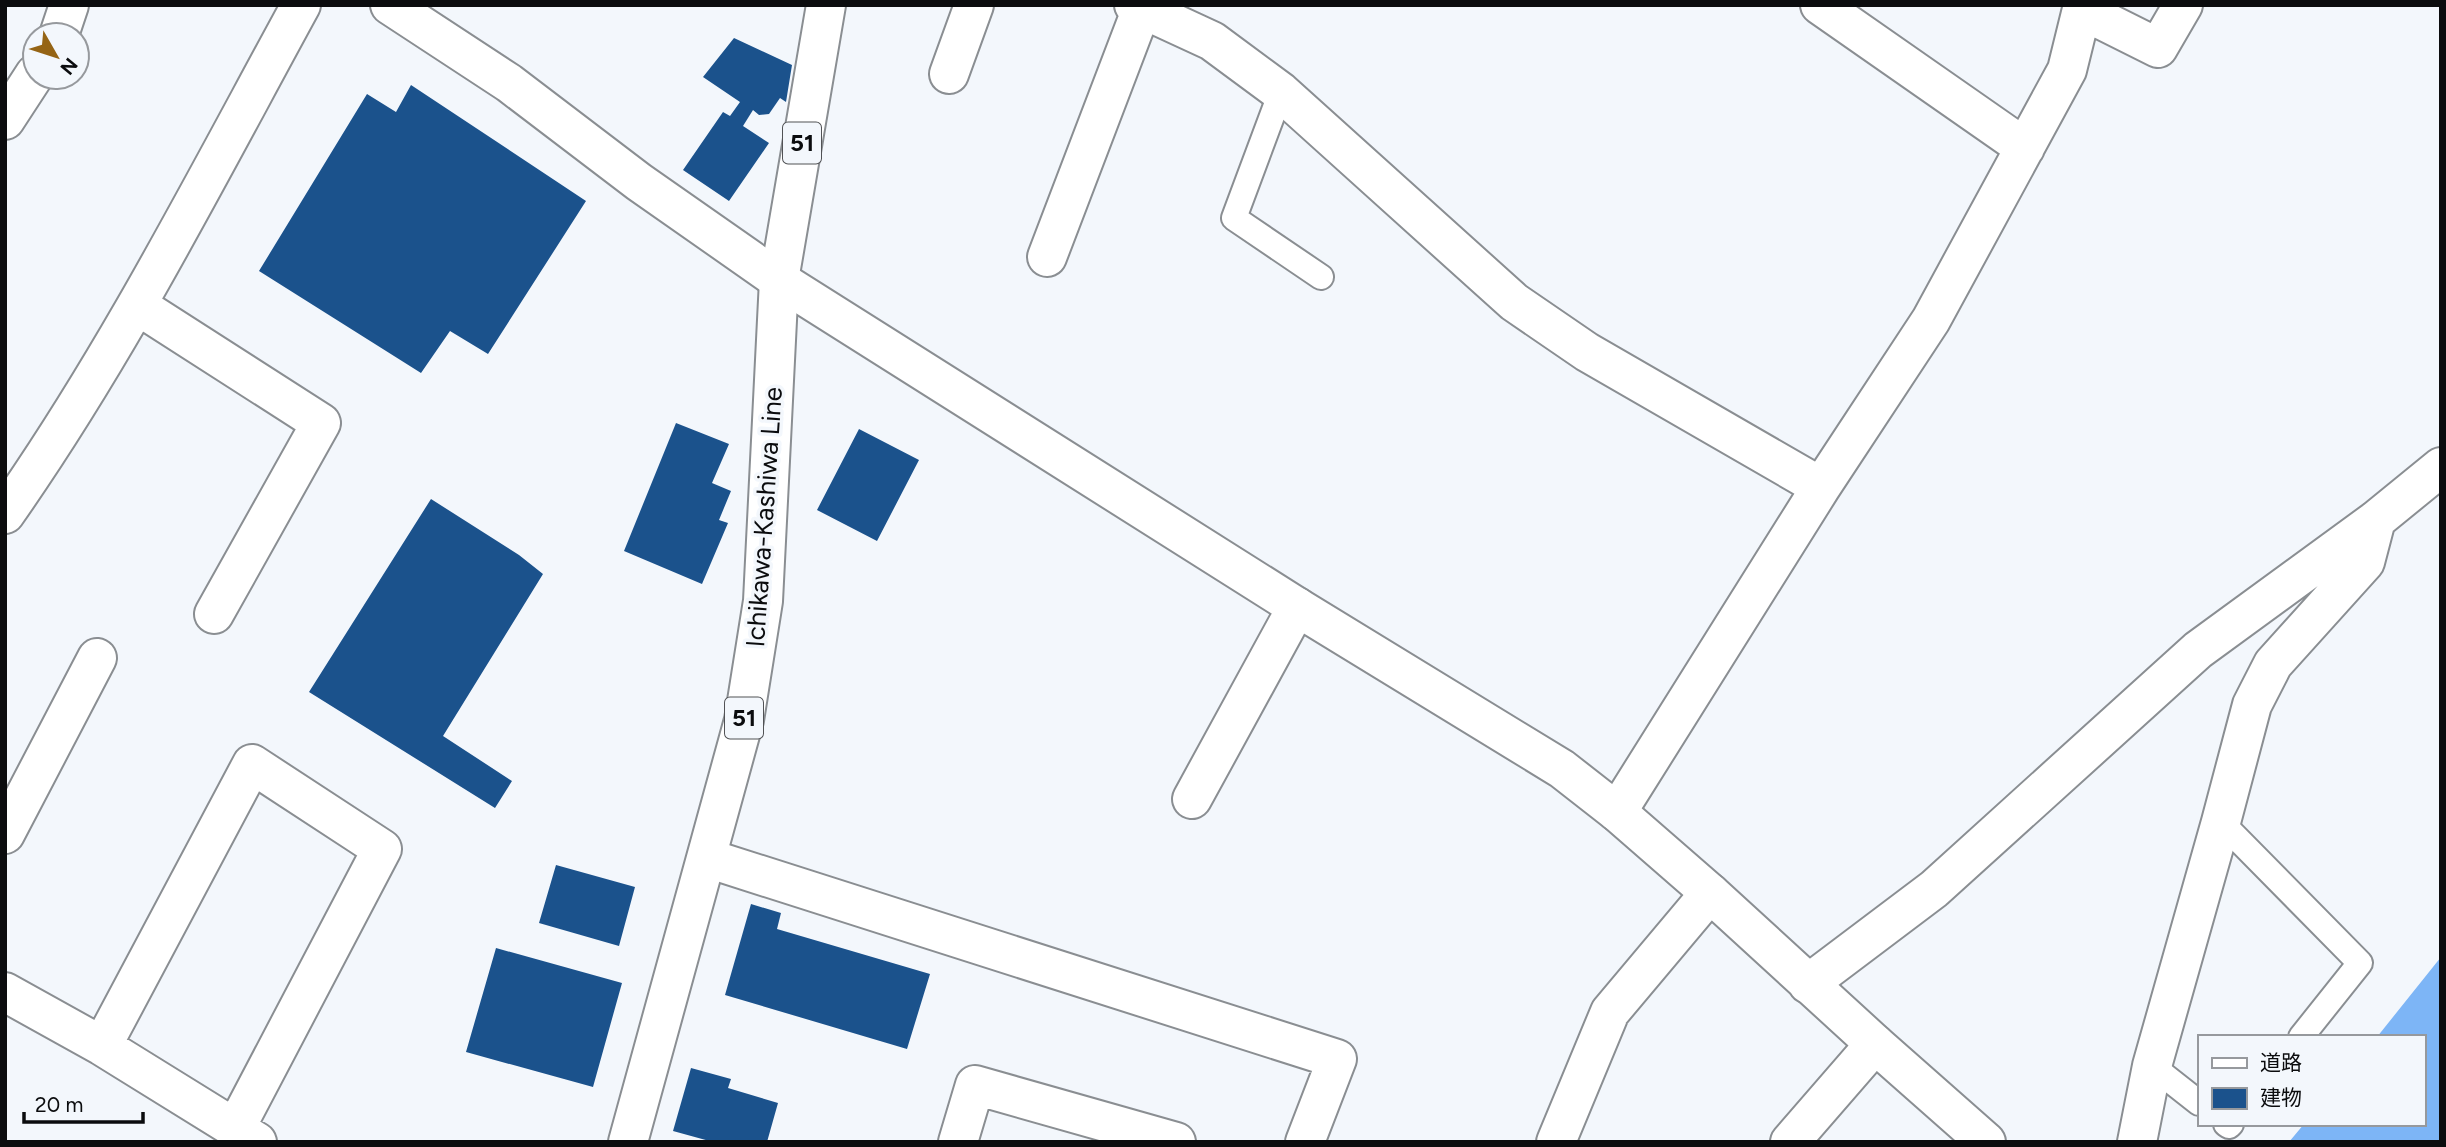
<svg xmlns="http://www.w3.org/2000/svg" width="2446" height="1147" viewBox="0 0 2446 1147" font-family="Figtree,'Noto Sans JP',sans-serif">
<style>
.forest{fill:#7db5f6}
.building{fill:#1b528c}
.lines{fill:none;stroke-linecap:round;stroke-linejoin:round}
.lane-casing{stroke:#8a8e92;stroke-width:28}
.street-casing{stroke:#8a8e92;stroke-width:42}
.secondary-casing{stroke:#8a8e92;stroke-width:42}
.primary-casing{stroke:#8a8e92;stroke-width:42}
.lane{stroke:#fff;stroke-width:24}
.street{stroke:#fff;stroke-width:38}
.secondary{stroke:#fff;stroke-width:38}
.primary{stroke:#fff;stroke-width:38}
.labels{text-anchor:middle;stroke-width:7;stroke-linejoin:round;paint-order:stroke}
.shield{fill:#f3f7fc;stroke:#515255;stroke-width:2}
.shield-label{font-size:24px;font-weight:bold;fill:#0b0c0e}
.street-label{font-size:26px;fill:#0b0c0e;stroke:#f3f7fc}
</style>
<rect width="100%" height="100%" fill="#f3f7fc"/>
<!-- forest -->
<path class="forest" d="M2441,957V1142H2289L2304,1124H2423V1037H2377Z"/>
<!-- building -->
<path class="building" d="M734,38L792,65L786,102L780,98L769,114L759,115L753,110L743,126L769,143L729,201L683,170L723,112L730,116L740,102L703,77Z
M411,85L586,201L488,354L450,331L421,373L259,271L367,94L396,112Z
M676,423L729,444L712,483L731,491L719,520L728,523L702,584L624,551Z
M859,429L919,460L877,541L817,510Z
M431,499L519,555L543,574L443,736L512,781L495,808L309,692Z
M556,865L635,887L619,946L539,923Z
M751,904L781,913L777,929L930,974L907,1049L725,995Z
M496,948L622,983L593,1087L466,1052Z
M691,1068L731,1079L728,1088L778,1103L767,1142H713L673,1131Z"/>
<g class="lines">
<defs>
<path id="lane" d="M1281,92L1234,218L1321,277
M2221,822L2360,963L2301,1037
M2152,1066L2199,1103
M2226,1124L2229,1126L2231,1124"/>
<path id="street" d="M1134,5L1212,41L1281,92L1514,302L1587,352L1821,487
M1820,5L2025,148
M2082,10L2158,48L2183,5
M59,35L69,5
M949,74L974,5
M5,120L35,74
M1047,257L1142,8
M137,305L321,423L214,614
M5,514C118,353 207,177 301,5
M1192,799L1297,607
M1617,812L1821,487L1931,320L2067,70L2083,5
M5,834L97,658
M707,858L1337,1059L1305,1142
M1808,984L1934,889L2198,650L2376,520L2441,467
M5,992L102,1046L257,1142
M102,1046L252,764L382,849L235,1129
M958,1142L975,1085L1176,1142
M1556,1142L1610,1012L1710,893
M1790,1142L1875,1044
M2137,1142L2152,1066L2221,822L2252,705L2273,664L2365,562L2376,520"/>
<path id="secondary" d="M390,5L509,83L639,182L779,280L1297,607L1562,769L1617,812L1710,893L1875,1044L1986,1142"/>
<path id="primary" d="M628,1142L744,720L763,601L779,280L826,5"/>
</defs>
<!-- lane casing -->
<use href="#lane" class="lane-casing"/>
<!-- street casing -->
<use href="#street" class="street-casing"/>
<!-- secondary casing -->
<use href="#secondary" class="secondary-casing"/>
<!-- primary casing -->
<use href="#primary" class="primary-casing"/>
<!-- lane -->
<use href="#lane" class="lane"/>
<!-- street -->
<use href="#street" class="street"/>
<!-- secondary -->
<use href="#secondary" class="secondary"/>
<!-- primary -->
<use href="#primary" class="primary"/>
</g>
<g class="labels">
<!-- shield labels -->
<g class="shield">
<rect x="783" y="122.5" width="38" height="41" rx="5"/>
<rect x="725" y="697.5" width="38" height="41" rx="5"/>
</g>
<g class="shield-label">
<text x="802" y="151">51</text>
<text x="744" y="726">51</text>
</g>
<!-- street labels -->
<g class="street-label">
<text transform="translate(764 517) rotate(-86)" y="9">Ichikawa-Kashiwa Line</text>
</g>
</g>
<!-- border -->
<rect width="2446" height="1147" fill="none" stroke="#0b0c0e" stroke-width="14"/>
<!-- legend -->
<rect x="2198" y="1035" width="228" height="91" fill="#f3f7fc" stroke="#96999d" stroke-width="2"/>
<rect x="2212" y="1058" width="35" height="10" fill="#ffffff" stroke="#96999d" stroke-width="2"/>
<text x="2260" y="1070" font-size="21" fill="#0b0c0e">道路</text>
<rect x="2212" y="1088" width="35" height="21" fill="#1b528c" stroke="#96999d" stroke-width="2"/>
<text x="2260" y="1105" font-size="21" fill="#0b0c0e">建物</text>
<!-- north arrow -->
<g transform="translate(56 56) rotate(129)"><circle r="33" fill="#f3f7fc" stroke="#96999d" stroke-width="2"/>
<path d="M0-5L12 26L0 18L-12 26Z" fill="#956415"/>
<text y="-10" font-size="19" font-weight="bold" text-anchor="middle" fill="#0b0c0e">N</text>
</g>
<!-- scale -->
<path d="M24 1112v10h119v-10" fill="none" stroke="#0b0c0e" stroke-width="3.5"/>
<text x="35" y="1112" font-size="21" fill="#0b0c0e" stroke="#f3f7fc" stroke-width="5" paint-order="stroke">20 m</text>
</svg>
